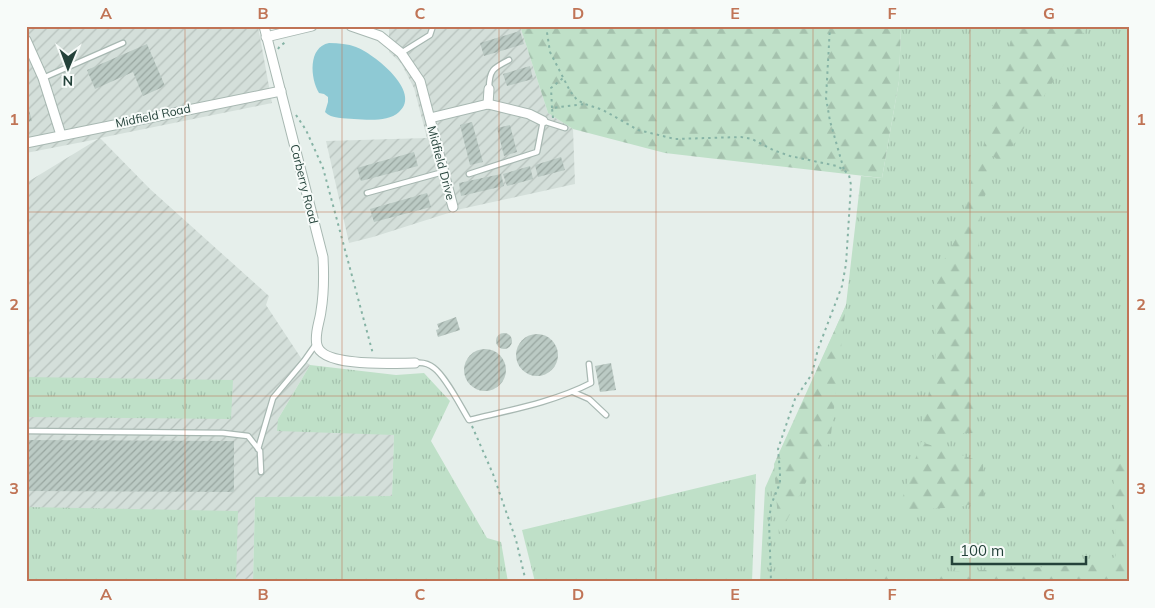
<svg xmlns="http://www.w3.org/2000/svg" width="1155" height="608" font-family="Mulish,sans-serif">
<defs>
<pattern id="industrial-furrows" width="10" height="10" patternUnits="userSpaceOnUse" patternTransform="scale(1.25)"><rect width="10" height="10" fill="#d4dfda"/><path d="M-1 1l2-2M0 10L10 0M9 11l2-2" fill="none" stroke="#b6c1bc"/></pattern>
<pattern id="grass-tufts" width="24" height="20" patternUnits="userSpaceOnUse" patternTransform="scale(1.25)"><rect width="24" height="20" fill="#bfe0c8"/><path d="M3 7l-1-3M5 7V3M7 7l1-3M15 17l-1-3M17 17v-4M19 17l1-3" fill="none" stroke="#a4c1ad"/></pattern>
<pattern id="forest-firs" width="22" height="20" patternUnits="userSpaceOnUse" patternTransform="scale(1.25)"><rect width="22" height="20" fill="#bfe0c8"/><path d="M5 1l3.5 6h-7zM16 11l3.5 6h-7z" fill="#a4c1ad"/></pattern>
<pattern id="building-hatch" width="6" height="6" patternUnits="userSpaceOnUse" patternTransform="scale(1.25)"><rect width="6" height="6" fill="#bbcac4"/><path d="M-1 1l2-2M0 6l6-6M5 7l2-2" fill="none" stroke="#98a6a0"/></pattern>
</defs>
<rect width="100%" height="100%" fill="#e6efeb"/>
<g fill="url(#industrial-furrows)">
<path d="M26 26H258L272 103 100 138 150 189 269 296 266 305 301 358 310 365 278 419 394 435 392 496 255 497 253 582H26V183L98 139 26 153Z"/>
<path d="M389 26H520L548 113 573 129 575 184 461 209 373 237 349 243 326 141 427 138 414 88 401 63 389 52Z"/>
</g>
<g fill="url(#grass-tufts)">
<path d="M901 26H1129V582H760L765 488 846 305 861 176 882 178 899 81Z"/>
<path d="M310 365 396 375 424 373 450 401 431 441 487 538 501 542 508 582H253L255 497 392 496 394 435 277 431 278 419Z"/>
<path d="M26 377 233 380 231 419 26 417Z"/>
<path d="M756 474 752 582H535L522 530Z"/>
<path d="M26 507 238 511 236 582H26Z"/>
</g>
<g fill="url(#forest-firs)">
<path d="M520 26H901L899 81 882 178 665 153 573 129 548 113Z"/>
<path d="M1015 26H1088L1007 155 999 160 984 151V135Z"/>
<path d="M978 153 996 166 980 209 975 348V433L921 435 936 354 934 278 958 235Z"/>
<path d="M846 305 830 443 821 452 779 536 774 464Z"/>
<path d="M1129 403V439H1123Z"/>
<path d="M921 442 983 462 984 501 960 507 898 511Z"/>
<path d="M1129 458V582L1097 580 943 582 938 579 944 572 1104 564 1116 556 1113 461Z"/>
<path d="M880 560 889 573 915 580 913 582H870Z"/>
</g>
<path fill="#8ec9d4" d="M329 43C339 43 348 44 356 47 373 53 423 92 399 112 388 122 368 120 354 119 345 118 331 119 325 112L328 102V97L324 94 319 93C310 78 308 47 329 43Z"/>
<g fill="url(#building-hatch)">
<path d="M520 31 524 44 484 56 480 43Z"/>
<path d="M147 44 165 86 143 96 133 72 95 89 87 70Z"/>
<path d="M530 66 533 79 507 86 503 74Z"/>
<path d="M26 99 32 121 26 122Z"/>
<path d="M472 122 483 162 470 165 460 125Z"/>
<path d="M510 125 517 152 504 156 497 128Z"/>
<path d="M414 152 418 166 361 181 357 168Z"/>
<path d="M561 157 565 170 538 177 535 165Z"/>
<path d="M530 166 533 179 507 186 503 174Z"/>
<path d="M501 174 504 186 461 196 459 183Z"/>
<path d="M427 193 431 207 374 222 370 209Z"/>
<path d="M456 317 460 330 438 337 436 330 439 329 437 324Z"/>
<circle cx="504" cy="341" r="8"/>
<circle cx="537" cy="355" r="21"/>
<circle cx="485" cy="370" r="21"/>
<path d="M611 363 616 390 600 392 595 366Z"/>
<path d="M26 440 234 441V492L26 491Z"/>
</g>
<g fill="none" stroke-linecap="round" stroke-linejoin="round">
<defs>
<g id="lane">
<path d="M401 53 430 35 433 26"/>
<path d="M43 78 123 43"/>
<path d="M489 89C489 70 493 68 509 60"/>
<path d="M469 174 537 152 543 121 565 128"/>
<path d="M367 193 443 172"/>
<path d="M415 363C422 362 428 363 434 368 446 377 461 407 469 420 510 410 554 402 591 383L589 364"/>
<path d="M573 392 589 399 606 415"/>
<path d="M26 431 223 433 248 436 260 451 261 472"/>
<path d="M258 449 273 398 304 361 316 344"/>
</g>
<g id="street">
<path d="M264 26 323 257C324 275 324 293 321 311 320 321 314 334 317 345 322 368 396 363 415 363"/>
<path d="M351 26 380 36 401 53 420 81 453 207"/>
<path d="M266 37 312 26"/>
<path d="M26 40 43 78 61 135"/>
<path d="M488 104 489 89"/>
<path d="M430 118 488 104 529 114 543 121"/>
<path d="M26 143 281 91"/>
</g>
</defs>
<use href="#lane" stroke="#a8b8b2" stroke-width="7"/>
<use href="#street" stroke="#a8b8b2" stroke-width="11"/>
<g stroke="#86b3a5" stroke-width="2" stroke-dasharray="2.5 4" stroke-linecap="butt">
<path d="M546 26 550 52 570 91 577 100 585 104 603 110 638 130 675 139 741 137 752 139 773 150 790 156 837 166 844 170 849 175 851 185 846 264 842 286 818 349 812 374 795 399 778 449 780 472V483L771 505 769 521 771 582"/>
<path d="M830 26 826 98 830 121 844 170"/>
<path d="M278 49 280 46 287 41"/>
<path d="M552 108 551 88 563 78"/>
<path d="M296 115 306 130 323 168 373 354"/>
<path d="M553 118 552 108 585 104"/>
<path d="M472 426 493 474 516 540 526 582"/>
</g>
<use href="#lane" stroke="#fff" stroke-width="4.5"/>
<use href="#street" stroke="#fff" stroke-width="9"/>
</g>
<path fill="none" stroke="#c07456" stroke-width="1" stroke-opacity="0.55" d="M185 26V582M342 26V582M499 26V582M656 26V582M813 26V582M970 26V582M26 212H1129M26 396H1129"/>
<g text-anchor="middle" stroke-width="4" stroke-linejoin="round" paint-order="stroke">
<g font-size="12" fill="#24423a" stroke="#f7fbf9">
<text transform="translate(153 116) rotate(-12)" y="4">Midfield Road</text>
<text transform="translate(441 163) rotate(75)" y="4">Midfield Drive</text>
<text transform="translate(304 184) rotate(76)" y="4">Carberry Road</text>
</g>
</g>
<rect width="1155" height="608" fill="none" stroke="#f7fbf9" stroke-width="55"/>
<g transform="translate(68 68) rotate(181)" stroke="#f7fbf9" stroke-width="4" paint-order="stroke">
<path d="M0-4L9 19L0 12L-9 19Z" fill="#24423a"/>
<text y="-8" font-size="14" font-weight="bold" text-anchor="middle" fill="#24423a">N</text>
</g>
<path d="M952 556v8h134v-8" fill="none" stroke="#24423a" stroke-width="2.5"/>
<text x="960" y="556" font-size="15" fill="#24423a" stroke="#f7fbf9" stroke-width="4" paint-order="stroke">100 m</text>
<rect x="28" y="28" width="1100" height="552" fill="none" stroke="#c07456" stroke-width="2"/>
<g font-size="16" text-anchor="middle" font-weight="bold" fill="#c07456">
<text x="106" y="19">A</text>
<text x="263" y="19">B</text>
<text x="420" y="19">C</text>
<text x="578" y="19">D</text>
<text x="735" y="19">E</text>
<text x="892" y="19">F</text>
<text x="1049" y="19">G</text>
<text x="14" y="125">1</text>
<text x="1141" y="125">1</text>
<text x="14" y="310">2</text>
<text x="1141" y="310">2</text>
<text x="14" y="494">3</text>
<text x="1141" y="494">3</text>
<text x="106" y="600">A</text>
<text x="263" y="600">B</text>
<text x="420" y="600">C</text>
<text x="578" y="600">D</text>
<text x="735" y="600">E</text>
<text x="892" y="600">F</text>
<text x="1049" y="600">G</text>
</g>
</svg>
